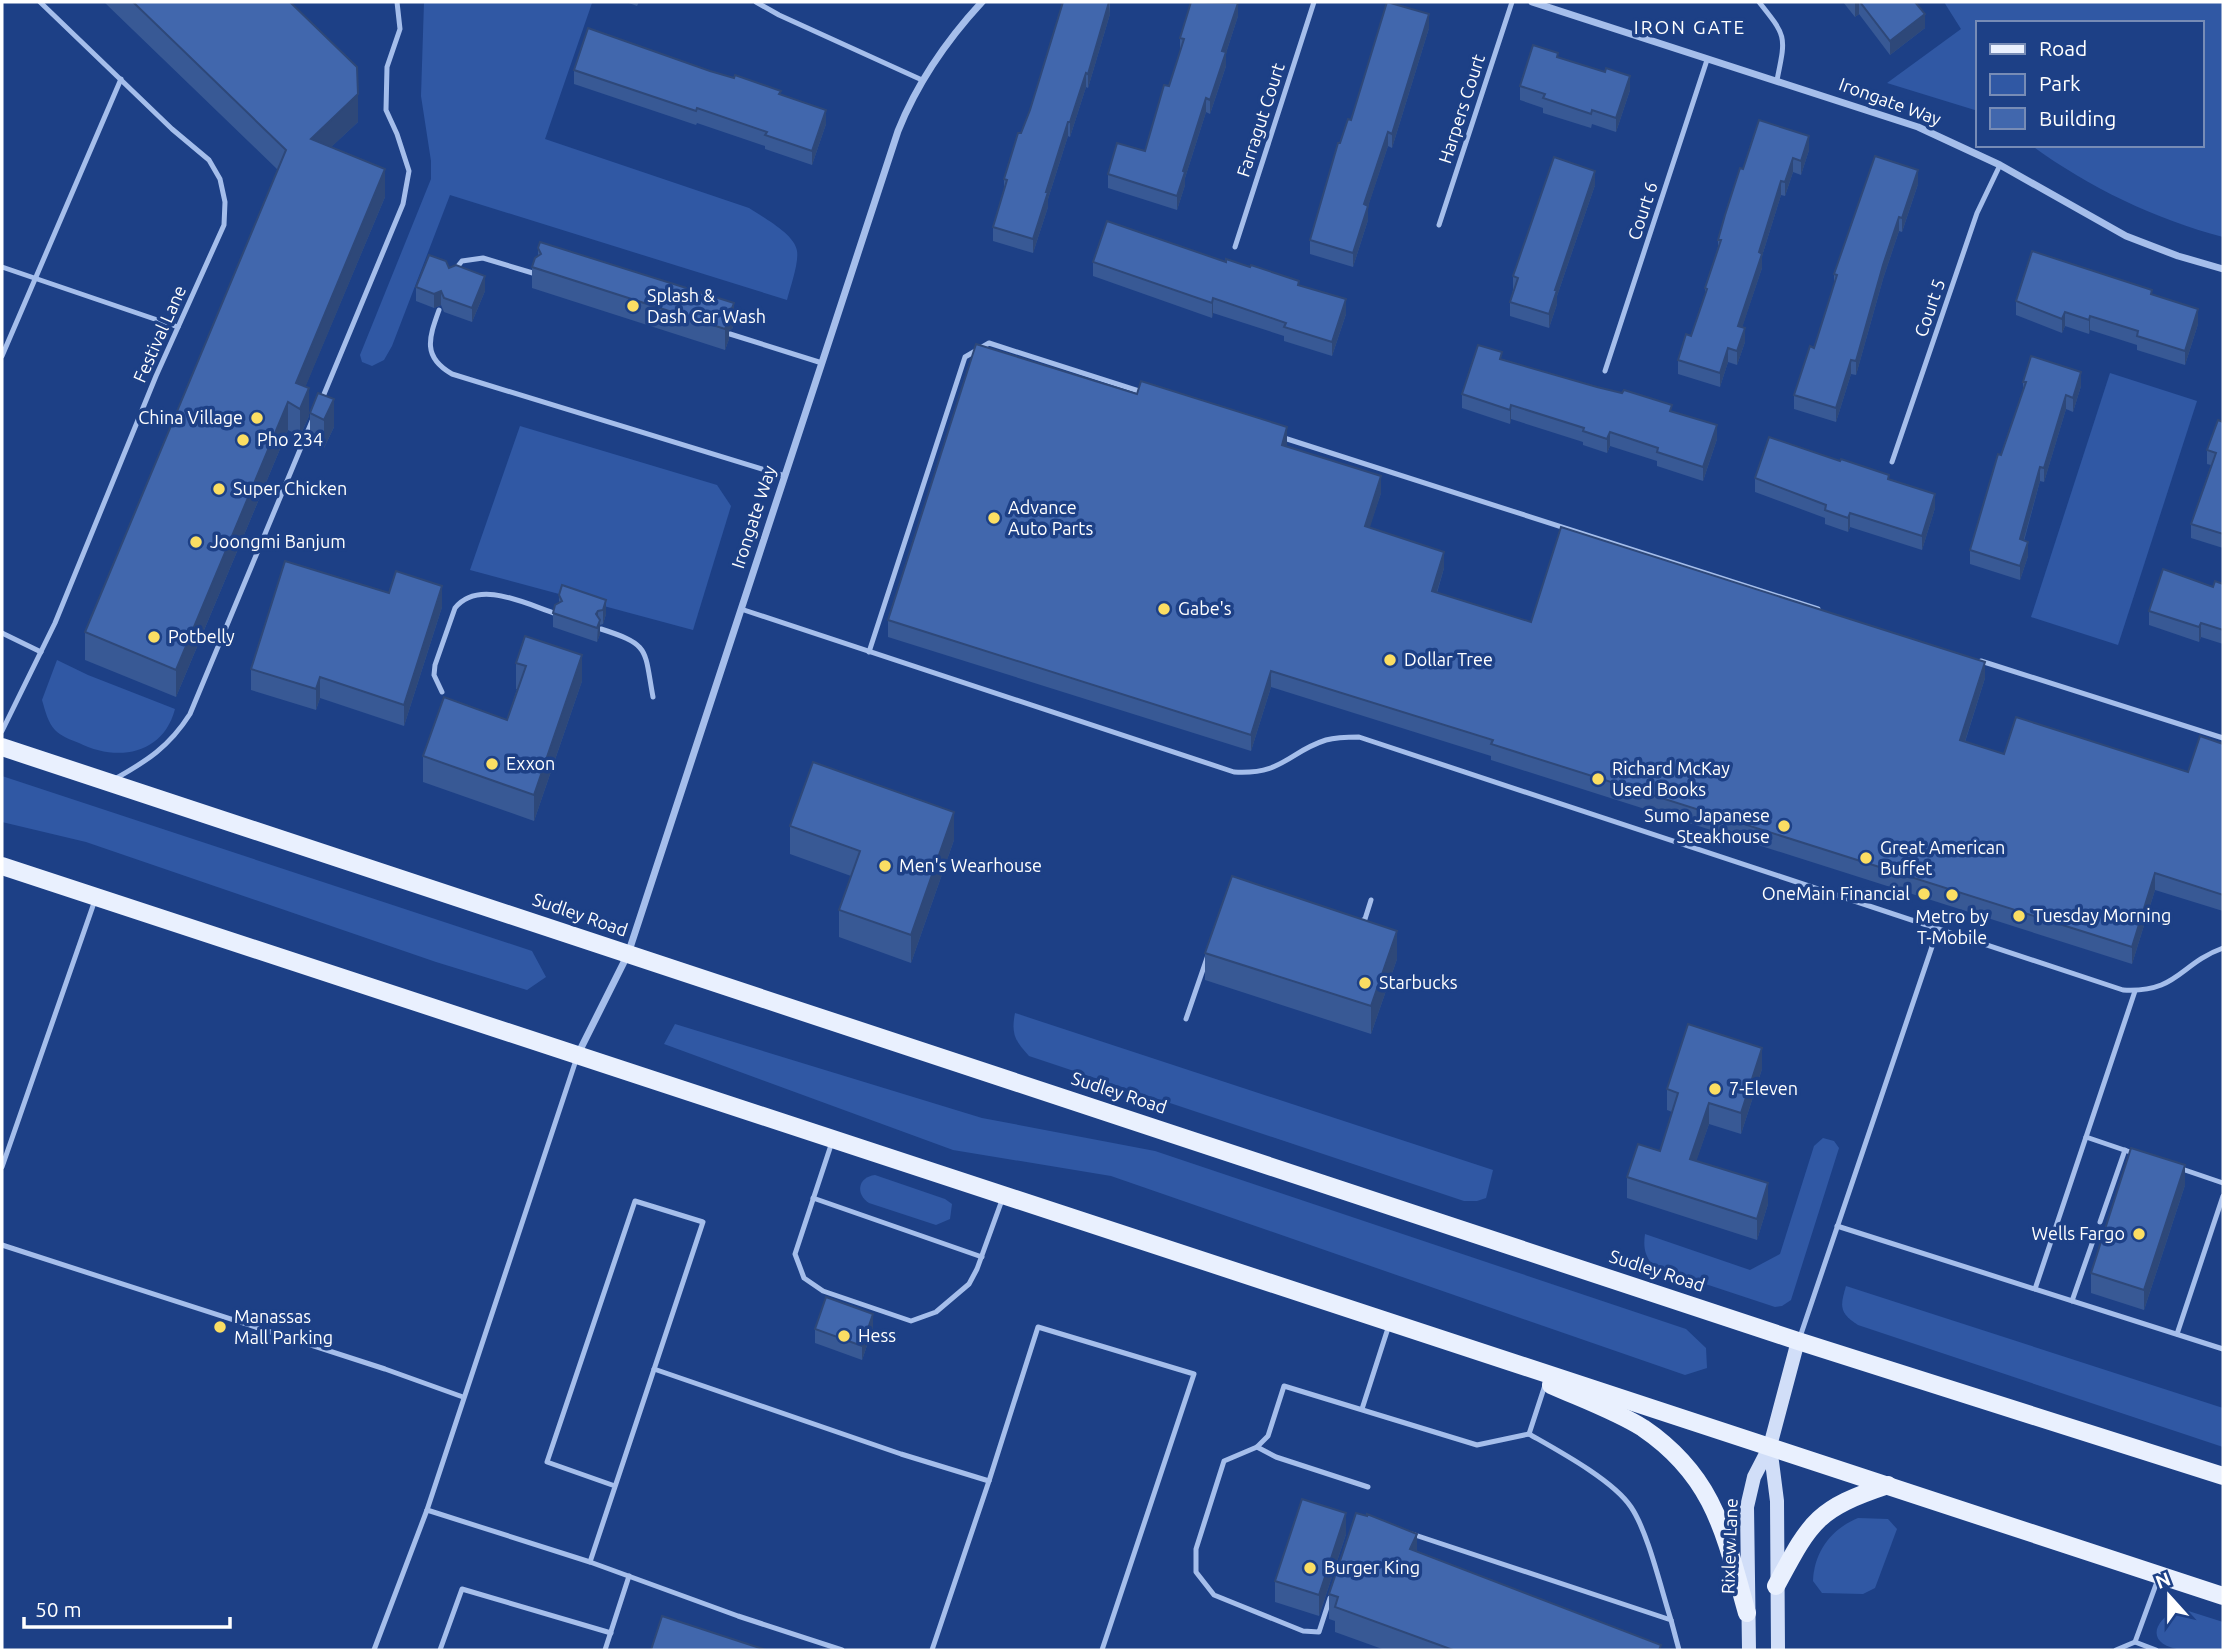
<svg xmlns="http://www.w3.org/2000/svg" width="2225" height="1652" font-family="Ubuntu,sans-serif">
<rect width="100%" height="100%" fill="#1d4086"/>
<g fill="#3058a4">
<path d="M424 2 592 3 545 139 749 208C762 217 795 234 797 251 799 263 790 288 787 300L450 195 392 346 384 360 372 366 362 362 360 355 431 179V161L421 96Z"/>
<path d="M1944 2H2223V237C2155 219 2088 187 2031 145H2202V23H1978V111L1887 83 1961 29Z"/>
<path d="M2110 373 2197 401 2118 645 2031 617Z"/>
<path d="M520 426 717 485 731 506 693 630 470 570Z"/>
<path d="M57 660 88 675 175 709C163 755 117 762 79 743 71 740 61 736 55 730 48 723 45 710 42 700Z"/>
<path d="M2 776 532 951 546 977 527 990 436 962 86 842 2 822Z"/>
<path d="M1015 1013 1493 1170 1486 1198 1477 1201H1464L1029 1056C1015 1041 1011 1034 1015 1013Z"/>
<path d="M675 1024 982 1118 1155 1151 1686 1329 1706 1348 1707 1368 1685 1375 1111 1176 953 1150 664 1044Z"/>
<path d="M1823 1138 1834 1141 1839 1148 1791 1300 1782 1306 1775 1307 1654 1267C1645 1256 1643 1248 1645 1234L1750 1270 1780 1254 1814 1146Z"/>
<path d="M875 1175 945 1199 952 1204 950 1219 936 1225 869 1203C855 1194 858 1177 875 1175Z"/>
<path d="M1846 1286 2223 1408V1447L1858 1325C1839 1313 1840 1306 1846 1286Z"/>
<path d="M1858 1518 1888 1519 1897 1529 1875 1588 1863 1594 1822 1593 1813 1581C1814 1552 1831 1529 1858 1518Z"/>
<path d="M2179 1608 2223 1622V1650C2210 1650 2196 1652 2183 1650 2147 1646 2150 1622 2179 1608Z"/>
</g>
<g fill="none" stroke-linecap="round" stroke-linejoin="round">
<g stroke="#a5beeb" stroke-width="5">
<path d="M756 2 779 15 922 80"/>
<path d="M1759 2C1787 37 1786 36 1777 80"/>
<path d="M1439 225 1512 2"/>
<path d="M1235 247 1314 2"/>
<path d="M2 267 178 327"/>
<path d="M454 271 462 261 483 258 536 274"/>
<path d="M439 310C429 338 422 357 452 374L785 476"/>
<path d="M730 334 822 363"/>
<path d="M2 356 121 79"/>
<path d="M1605 371 1707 60"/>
<path d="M322 399 403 204 409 171 397 134 386 110 387 67 400 29 397 2"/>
<path d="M1281 437 1818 609"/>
<path d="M1892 462 1977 213 2000 165"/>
<path d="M741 609 1234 772C1283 775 1288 752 1326 740 1337 737 1347 737 1359 737L2123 990C2178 993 2179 964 2223 948"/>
<path d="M601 629C651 645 644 649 653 697"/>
<path d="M2 633 41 652"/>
<path d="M869 652 965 357 989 343 1142 392"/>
<path d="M1981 661 2223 738"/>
<path d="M442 692 434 675 435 665 455 608C479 578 528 605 557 614"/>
<path d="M2 731 55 623 156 376 224 225 225 202 220 179 209 160 172 129 40 2"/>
<path d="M113 780C147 761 169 747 190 714L312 421"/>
<path d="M1358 923 1365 919 1371 900"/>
<path d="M1186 1019 1208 955"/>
<path d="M2086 1137 2136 1154"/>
<path d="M832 1142 795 1254 804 1278 823 1291 911 1321 936 1312 969 1284 977 1269 1002 1200"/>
<path d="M2 1167 95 900"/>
<path d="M2179 1168 2223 1183"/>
<path d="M813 1198 982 1257"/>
<path d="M2100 1222 2125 1150"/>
<path d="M1837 1226 2223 1349"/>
<path d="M2 1245 385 1369 463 1397"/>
<path d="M2035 1289 2135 991"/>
<path d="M2072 1301 2094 1238"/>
<path d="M2177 1334 2223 1196"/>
<path d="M1800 1337 1938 929"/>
<path d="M654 1369 901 1454 989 1481 932 1650"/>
<path d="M1546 1382 1529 1434C1557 1450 1613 1480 1631 1507 1648 1532 1661 1589 1671 1620"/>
<path d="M1362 1409 1389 1325"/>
<path d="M1257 1447 1276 1457 1368 1487"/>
<path d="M989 1481 1038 1327 1194 1374 1102 1650"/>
<path d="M427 1510 590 1562 738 1616 842 1650"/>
<path d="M1412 1534 1671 1620 1679 1650"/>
<path d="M590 1562 703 1222 635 1201 547 1462 615 1486"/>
<path d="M1330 1598 1319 1632 1303 1631 1214 1595 1196 1572V1549L1224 1461 1257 1447 1268 1436 1284 1386 1477 1445 1529 1434"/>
<path d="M2135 1642 2156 1650"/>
<path d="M374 1650 427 1510 577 1057"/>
<path d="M440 1650 462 1589 611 1633"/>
<path d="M605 1650 629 1576"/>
<path d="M2116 1650 2135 1642 2158 1579"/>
</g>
<g stroke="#a5beeb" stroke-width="7">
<path d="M1532 2 1918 127 2000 165 2126 236 2178 256 2223 269"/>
<path d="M578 1054 628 954 898 131C918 81 946 41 982 2"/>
</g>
<g stroke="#d1def8" stroke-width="14">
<path d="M1770 1446 1777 1501 1778 1650"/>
<path d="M1749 1650 1747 1507 1754 1477 1770 1446 1798 1341"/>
</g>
<g stroke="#e9f0fe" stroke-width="18">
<path d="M2 747 1798 1341 2223 1476"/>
<path d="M2 866 2223 1596"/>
<path d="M1551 1385C1580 1398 1616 1411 1643 1428 1715 1477 1725 1535 1747 1613"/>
<path d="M1776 1586C1811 1521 1816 1509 1888 1485"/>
</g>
</g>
<g fill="#385995">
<path d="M104 2H290L358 122 331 147 385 197 305 387 309 416 300 436 288 430 176 697 85 660V632L278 170Z"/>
<path d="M626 2H639L637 6Z"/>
<path d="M1110 2V14L1088 88 1086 87 1070 137 1068 136 1048 199V207L1033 253 993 241V227L1004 192V179L1021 133Z"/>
<path d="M1843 2H1915L1925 28 1890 55 1859 14 1855 17Z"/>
<path d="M1238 16 1226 53V66L1210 114 1206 112 1185 178V185L1177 210 1108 188V174L1145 151 1169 86 1180 51V38Z"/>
<path d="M1429 28 1392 148 1388 146 1368 206V220L1353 267 1310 254V240L1340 143 1351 120Z"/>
<path d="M1558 57 1630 90 1616 132 1592 124 1591 128 1543 113V108L1520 100V86Z"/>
<path d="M574 70 710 71 781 95 826 124 812 165 765 149V146L697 123 696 125 574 84Z"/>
<path d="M1809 150 1801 175 1793 172 1785 196 1781 195 1762 256V268L1742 327 1745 342 1737 365 1728 362 1720 387 1678 374V360L1691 336 1705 297V288L1718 247V240L1743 169Z"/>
<path d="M1918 184 1902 232 1899 231 1883 279 1856 375 1851 374 1836 422 1794 409V395L1814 348 1834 284V274Z"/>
<path d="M1595 185 1557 296V304L1549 328 1510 316V302L1513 290V276Z"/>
<path d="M538 248 734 324 732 329 729 330V339L725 350 532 288V267L538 256Z"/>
<path d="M1093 262 1299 285 1346 314 1332 356 1284 341V336L1213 313 1212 318 1093 276Z"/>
<path d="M449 268 485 291 472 322 444 312 441 305 434 308 416 301V287Z"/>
<path d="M2152 294 2198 324 2185 365 2137 350V345L2090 330 2089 334 2065 326 2062 333 2016 315V301Z"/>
<path d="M1502 359 1672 411 1717 439 1703 481 1657 466V461L1610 446 1607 453 1583 445V442L1511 419 1510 424 1462 408V394Z"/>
<path d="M2023 382 2081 386 2073 412 2066 409 2044 482 2040 481 2024 541 2028 556 2020 580 1970 564V550L2023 392Z"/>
<path d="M318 393 334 427 324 448 310 441V413Z"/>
<path d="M2223 422V548L2191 538V524L2211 465 2207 464V450Z"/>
<path d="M1287 444 1286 447 1381 493 1369 528 1444 568 1437 593 1531 622 1985 678 1965 742 2004 754 2188 772 2223 744V911L2155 890 2132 964 1491 760V756L1271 687 1251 751 888 637V620Z"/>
<path d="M1755 478 1889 480 1935 508 1922 550 1850 527 1848 532 1825 524V518L1755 492Z"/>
<path d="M2223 584V644L2201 637 2199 642 2149 625V611L2213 587Z"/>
<path d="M389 593 442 607 404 726 320 698 316 710 251 690V669Z"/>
<path d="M559 595 606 600V614L603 624 600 625V634L597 642 553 627V613L559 603Z"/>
<path d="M516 663 582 681 534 821 423 782V756L507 720 517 689H516Z"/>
<path d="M790 826 954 840 911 963 839 937V910L851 876 790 854Z"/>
<path d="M1205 953 1397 959 1371 1034 1205 980Z"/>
<path d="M1762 1069 1741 1134 1709 1124 1696 1161 1768 1204 1757 1240 1627 1198V1177L1660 1151 1672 1112 1667 1110V1089Z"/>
<path d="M2185 1185 2144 1310 2091 1293V1273Z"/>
<path d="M873 1328 862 1360 815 1343V1329Z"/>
<path d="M1346 1534 1319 1616 1275 1602V1581Z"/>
<path d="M1417 1552 1661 1650H1385L1335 1632V1621L1329 1619V1594Z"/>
</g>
<g fill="#2e4879">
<path d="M1109 2 1110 14 1088 88V74Z"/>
<path d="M1857 2H1859V14L1855 17V3Z"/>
<path d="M1238 3V16L1226 53V66L1210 114V100L1222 51Z"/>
<path d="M1429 14V28L1392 148V134Z"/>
<path d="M1925 14V28L1890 55V41Z"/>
<path d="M1086 73V87L1070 137V122Z"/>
<path d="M1630 76V90L1616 132V118Z"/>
<path d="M358 94V122L311 166V139Z"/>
<path d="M1206 98V112L1185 178V185L1177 210V196L1183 171Z"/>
<path d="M826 110V124L812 165V151Z"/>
<path d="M1068 122V136L1048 199V207L1033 253V239L1046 192Z"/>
<path d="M1388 132V146L1364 219V204Z"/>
<path d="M1809 136V150L1801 175V161Z"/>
<path d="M1793 158V172L1785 196V182Z"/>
<path d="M385 169V197L297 407 296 383Z"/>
<path d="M1918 170V184L1902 232V218Z"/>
<path d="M1595 171V185L1557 296V304L1549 328V314L1555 290Z"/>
<path d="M1781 181V195L1762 256V268L1738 340V326L1759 252Z"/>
<path d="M1368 206V220L1353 267V253Z"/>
<path d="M1899 217V231L1883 279 1856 375V361L1883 265Z"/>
<path d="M485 276V291L472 322V308Z"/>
<path d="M441 291V305L434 308V294Z"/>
<path d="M1213 298V313L1212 318V303Z"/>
<path d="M1346 299V314L1332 356V342Z"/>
<path d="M734 303V324L732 329 729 330V339L725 350V311Z"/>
<path d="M2198 309V324L2185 365V351Z"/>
<path d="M2065 312V326L2062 333V319Z"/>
<path d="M2090 316V330L2089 334V320Z"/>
<path d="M1745 328V342L1737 365V351Z"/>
<path d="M1728 348V362L1720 387V373Z"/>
<path d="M1851 360V374L1836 422V408Z"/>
<path d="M2081 372V386L2073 412V398Z"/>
<path d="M309 388V416L300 436V409Z"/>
<path d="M2066 395V409L2044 482V468Z"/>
<path d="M334 399V427L324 448V420Z"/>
<path d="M288 402V430L176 697V670Z"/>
<path d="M1511 405V419L1510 424V410Z"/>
<path d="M1717 425V439L1703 481V467Z"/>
<path d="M1287 427V444L1282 462V445Z"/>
<path d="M1610 432V446L1607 453V439Z"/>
<path d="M2040 467V481L2020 553V539Z"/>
<path d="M1381 476V493L1365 543V526Z"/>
<path d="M1935 494V508L1922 550V536Z"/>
<path d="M1850 513V527L1848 532V518Z"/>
<path d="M2028 542V556L2020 580V566Z"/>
<path d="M1444 552V568L1432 608V591Z"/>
<path d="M442 586V607L404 726V705Z"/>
<path d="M606 600V614L603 624V610Z"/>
<path d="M598 611V624L600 620V634L597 642 598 625 596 628V614Z"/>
<path d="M2201 623V637L2199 642V627Z"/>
<path d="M582 655V681L534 821V795Z"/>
<path d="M1985 662V678L1960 757V740Z"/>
<path d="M1271 671V687L1251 751V735Z"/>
<path d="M320 677V698L316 710V689Z"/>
<path d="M954 812V840L911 963V935Z"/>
<path d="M2155 873V890L2132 964V947Z"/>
<path d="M1397 931V959L1371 1034V1006Z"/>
<path d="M1762 1048V1069L1741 1134V1113Z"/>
<path d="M1709 1103V1124L1690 1180V1159Z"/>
<path d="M2185 1165V1185L2144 1310V1290Z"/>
<path d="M1768 1183V1204L1757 1240V1219Z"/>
<path d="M873 1314V1328L862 1360V1346Z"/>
<path d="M1346 1513V1534L1319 1616V1595Z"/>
<path d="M1417 1534V1559L1410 1549Z"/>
</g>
<g fill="#4167ad" stroke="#2e4879" stroke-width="2">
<path d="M133 2H290L357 67 358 94 311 139 385 169 296 383 309 388 300 409 288 402 176 670 85 632 286 150Z"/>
<path d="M1063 2H1109L1088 74 1086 73 1070 122H1068L1046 192H1048L1033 239 993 227 1007 180 1004 179 1018 133H1021L1030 110Z"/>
<path d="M1191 2 1238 3 1222 51 1226 52 1210 100 1206 98 1183 171 1185 172 1177 196 1108 174 1117 143 1145 151 1164 85 1169 86 1184 39 1180 38Z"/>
<path d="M1387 2 1429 14 1392 134 1388 132 1364 204 1368 206 1353 253 1310 240 1338 143H1340L1348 119 1351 120Z"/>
<path d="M1860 2H1915L1925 14 1890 41Z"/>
<path d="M588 28 710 71 734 78 735 75 781 91 779 94 826 110 812 151 765 135 767 132 697 108 696 111 574 70Z"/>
<path d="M1533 45 1558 53 1557 57 1605 72 1606 68 1630 76 1616 118 1592 110 1591 114 1543 98 1545 94 1520 86Z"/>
<path d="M1759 120 1809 136 1801 161 1793 158 1785 182 1781 181 1759 252 1762 254 1738 326 1745 328 1737 351 1728 348 1720 373 1678 360 1686 334 1691 336 1707 289 1705 288 1721 240H1718L1725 215 1740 168 1743 169Z"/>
<path d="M1875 156 1918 170 1902 218 1899 217 1883 265 1856 361 1851 360 1836 408 1794 395 1810 346 1814 348 1837 275 1834 274Z"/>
<path d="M1554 157 1595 171 1555 290H1557L1549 314 1510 302 1518 278 1513 276Z"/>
<path d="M1107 221 1226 262V259L1250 267 1251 265 1299 281 1298 285 1346 299 1332 342 1284 327 1286 323 1213 298 1212 303 1093 262Z"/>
<path d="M540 242 734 303 732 308 725 311 726 316 729 318 725 329 532 267 535 258 541 254 538 248Z"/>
<path d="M2032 251 2152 290 2151 294 2198 309 2185 351 2137 336 2138 331 2090 316 2089 320 2065 312 2062 319 2016 301Z"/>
<path d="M429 255 446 261 449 268 456 265 485 276 472 308 444 298 441 291 434 294 416 287Z"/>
<path d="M976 344 1137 394 1141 381 1287 427 1282 445 1381 476 1365 526 1444 552 1432 591 1531 622 1561 527 1985 662 1960 740 2004 754 2016 717 2188 772 2200 736 2223 744V895L2155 873 2132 947 1491 744 1493 740 1271 671 1251 735 888 620Z"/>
<path d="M1478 345 1502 352 1500 359 1597 387 1622 393 1624 390 1672 405 1670 411 1717 425 1703 467 1657 452 1658 448 1610 432 1607 439 1583 431 1584 428 1511 405 1510 410 1462 394Z"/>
<path d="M2031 356 2081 372 2073 398 2066 395 2044 468 2040 467 2020 539 2028 542 2020 566 1970 550 1998 454 2001 455 2026 382H2023Z"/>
<path d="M318 393 334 399 324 420 310 413Z"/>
<path d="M2218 420 2223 422V534L2191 524 2216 453 2207 450Z"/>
<path d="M1769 437 1840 461 1841 459 1889 475 1888 479 1935 494 1922 536 1850 513 1848 518 1825 510 1826 505 1755 478Z"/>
<path d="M285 561 389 593 396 571 442 586 404 705 320 677 316 689 251 669Z"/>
<path d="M2163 569 2213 587 2215 581 2223 584V630L2201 623 2199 627 2149 611Z"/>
<path d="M562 585 606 600 603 610 598 611 596 614 600 620 597 628 553 613 555 605 562 601 559 595Z"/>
<path d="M525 636 582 655 534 795 423 756 444 697 507 720 526 666 516 663Z"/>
<path d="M813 762 954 812 911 935 839 910 860 851 790 826Z"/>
<path d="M1232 876 1397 931 1371 1006 1205 953Z"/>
<path d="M1688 1024 1762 1048 1741 1113 1709 1103 1690 1159 1768 1183 1757 1219 1627 1177 1638 1144 1660 1151 1678 1093 1667 1089Z"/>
<path d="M2131 1148 2185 1165 2144 1290 2091 1273Z"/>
<path d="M826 1297 873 1314 862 1346 815 1329Z"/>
<path d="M1302 1499 1346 1513 1319 1595 1275 1581Z"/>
<path d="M1356 1513 1367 1516V1514L1417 1534 1410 1549 1661 1645 1659 1650H1453L1335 1607 1338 1597 1329 1594Z"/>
<path d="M662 1616 766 1650H651Z"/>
</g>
<g fill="#fbde63" stroke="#1d4086" stroke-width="2.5">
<circle cx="633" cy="306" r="7"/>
<circle cx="257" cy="418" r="7"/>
<circle cx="243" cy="440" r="7"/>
<circle cx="219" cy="489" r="7"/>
<circle cx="994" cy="518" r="7"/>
<circle cx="196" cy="542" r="7"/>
<circle cx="1164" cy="609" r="7"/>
<circle cx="154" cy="637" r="7"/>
<circle cx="1390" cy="660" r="7"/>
<circle cx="492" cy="764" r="7"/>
<circle cx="1598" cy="779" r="7"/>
<circle cx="1784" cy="826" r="7"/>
<circle cx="1866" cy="858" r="7"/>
<circle cx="885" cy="866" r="7"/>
<circle cx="1924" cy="894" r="7"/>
<circle cx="1952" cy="895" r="7"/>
<circle cx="2019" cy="916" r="7"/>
<circle cx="1365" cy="983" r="7"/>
<circle cx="1715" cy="1089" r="7"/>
<circle cx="2139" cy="1234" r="7"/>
<circle cx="220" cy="1327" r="7"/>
<circle cx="844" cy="1336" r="7"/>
<circle cx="1310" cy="1568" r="7"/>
</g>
<g text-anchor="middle" stroke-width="7" stroke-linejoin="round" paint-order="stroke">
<g font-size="18" fill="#fff" stroke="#1d4086">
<text transform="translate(1890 102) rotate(20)" y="6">Irongate Way</text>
<text transform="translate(1462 109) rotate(-72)" y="6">Harpers Court</text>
<text transform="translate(1261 120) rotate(-72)" y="6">Farragut Court</text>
<text transform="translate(1643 211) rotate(-72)" y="6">Court 6</text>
<text transform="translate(1930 308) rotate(-71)" y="6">Court 5</text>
<text transform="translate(160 334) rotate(-66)" y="6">Festival Lane</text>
<text transform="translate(754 517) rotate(-72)" y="6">Irongate Way</text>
<text transform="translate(580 915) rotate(19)" y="6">Sudley Road</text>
<text transform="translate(1119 1093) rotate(18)" y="6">Sudley Road</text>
<text transform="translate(1657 1271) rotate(18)" y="6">Sudley Road</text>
<text transform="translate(1730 1546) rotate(-88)" y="6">Rixlew Lane</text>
</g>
<g font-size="18" fill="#fff" stroke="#1d4086" text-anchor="start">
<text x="647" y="302">Splash &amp;<tspan x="647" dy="21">Dash Car Wash</tspan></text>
<text x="243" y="424" text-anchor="end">China Village</text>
<text x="257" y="446">Pho 234</text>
<text x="233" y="495">Super Chicken</text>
<text x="1008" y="514">Advance<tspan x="1008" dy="21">Auto Parts</tspan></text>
<text x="210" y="548">Joongmi Banjum</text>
<text x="1178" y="615">Gabe's</text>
<text x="168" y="643">Potbelly</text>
<text x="1404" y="666">Dollar Tree</text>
<text x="506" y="770">Exxon</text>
<text x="1612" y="775">Richard McKay<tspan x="1612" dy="21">Used Books</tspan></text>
<text x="1770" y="822" text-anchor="end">Sumo Japanese<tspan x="1770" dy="21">Steakhouse</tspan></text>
<text x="1880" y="854">Great American<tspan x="1880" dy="21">Buffet</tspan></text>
<text x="899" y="872">Men's Wearhouse</text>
<text x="1910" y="900" text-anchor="end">OneMain Financial</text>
<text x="2033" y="922">Tuesday Morning</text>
<text x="1952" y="923" text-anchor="middle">Metro by<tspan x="1952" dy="21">T-Mobile</tspan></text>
<text x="1379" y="989">Starbucks</text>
<text x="1729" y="1095">7-Eleven</text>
<text x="2125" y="1240" text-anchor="end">Wells Fargo</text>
<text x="234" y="1323">Manassas<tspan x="234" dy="21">Mall Parking</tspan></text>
<text x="858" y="1342">Hess</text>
<text x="1324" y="1574">Burger King</text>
</g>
<g font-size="19" letter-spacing="2" fill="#fff" stroke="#1d4086">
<text x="1690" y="34">IRON GATE</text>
</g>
</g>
<rect width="2225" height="1652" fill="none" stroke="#ffffff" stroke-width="7"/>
<rect x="1976" y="21" width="228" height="126" fill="#1d4086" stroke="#778cb6" stroke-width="2"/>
<rect x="1990" y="44" width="35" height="10" fill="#e9f0fe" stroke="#778cb6" stroke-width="2"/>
<text x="2039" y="56" font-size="21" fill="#ffffff">Road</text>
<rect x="1990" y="74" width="35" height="21" fill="#3058a4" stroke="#778cb6" stroke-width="2"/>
<text x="2039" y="91" font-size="21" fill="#ffffff">Park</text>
<rect x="1990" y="108" width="35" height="21" fill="#4167ad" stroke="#778cb6" stroke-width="2"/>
<text x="2039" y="126" font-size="21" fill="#ffffff">Building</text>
<g transform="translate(2169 1596) rotate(339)" stroke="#1d4086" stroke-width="5" paint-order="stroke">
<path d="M0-5L12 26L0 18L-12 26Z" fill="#ffffff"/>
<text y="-10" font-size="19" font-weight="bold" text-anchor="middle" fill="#ffffff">N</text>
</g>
<path d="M24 1617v10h206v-10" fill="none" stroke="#ffffff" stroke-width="3.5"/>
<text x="35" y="1617" font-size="21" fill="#ffffff" stroke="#1d4086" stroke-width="5" paint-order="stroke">50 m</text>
</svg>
